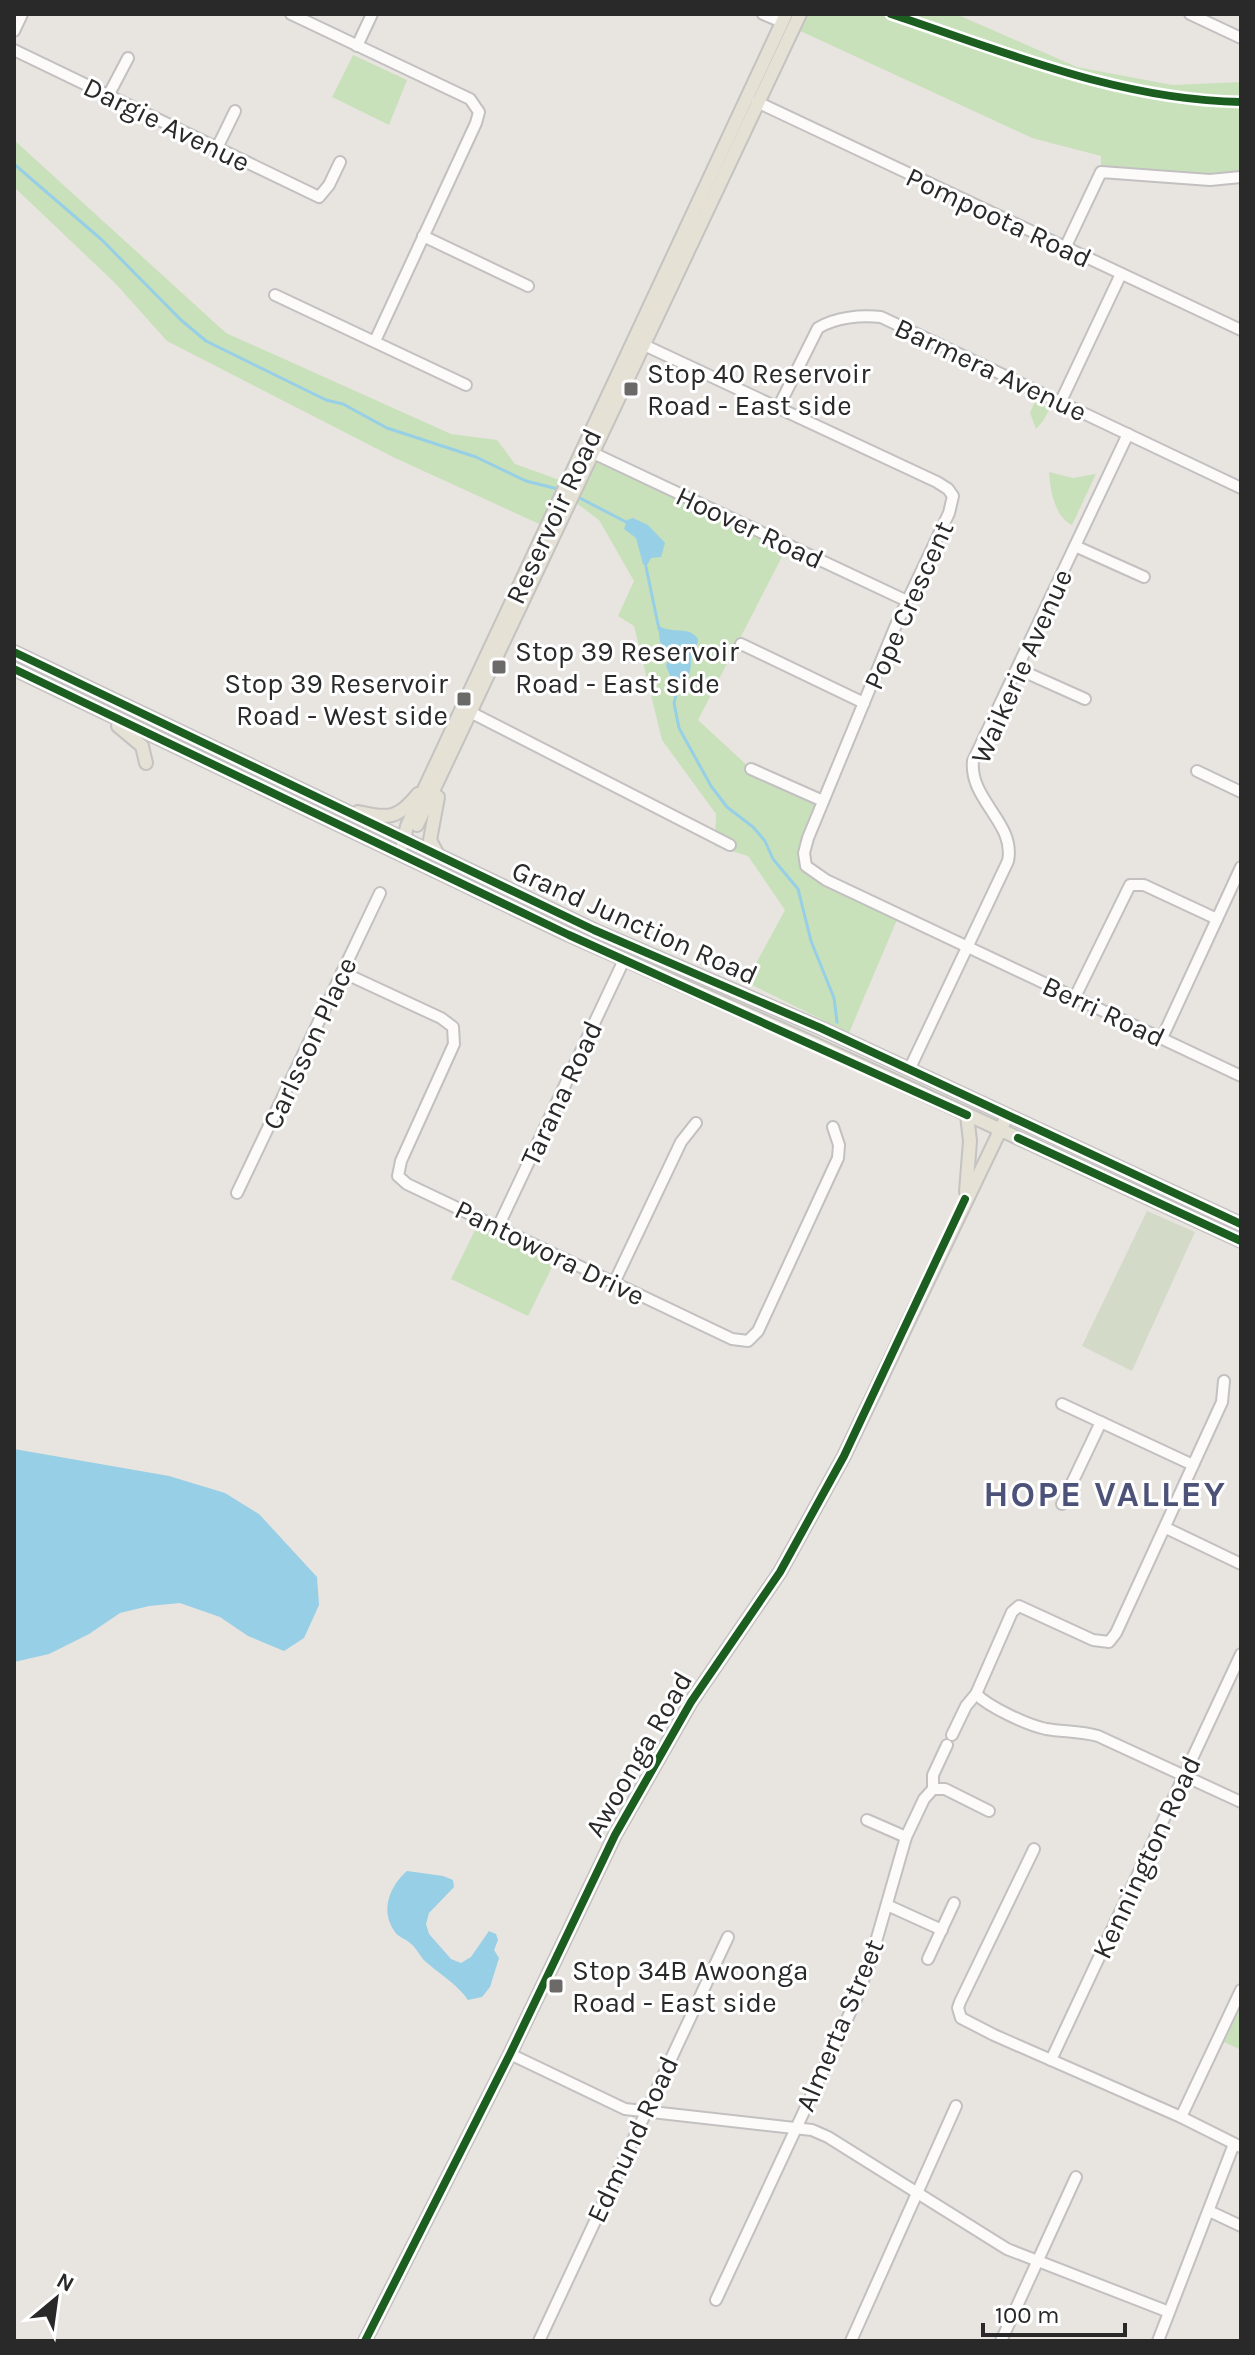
<svg xmlns="http://www.w3.org/2000/svg" width="1255" height="2355" font-family="Karla,sans-serif">
<rect width="100%" height="100%" fill="#e8e4e0"/>
<g fill="#c9e1ba">
<path d="M803 14H956L1077 67 1172 85 1241 82V175L1210 180 1101 172V156L1032 138 796 29Z"/>
<path d="M353 55 407 80 389 125 332 97Z"/>
<path d="M14 140 226 333 451 434 497 440 515 464 568 483 548 528 393 457 167 341 115 283 14 187Z"/>
<path d="M1035 401 1050 408 1043 421 1036 429 1030 413Z"/>
<path d="M593 453 788 545 698 720 751 769 823 801 804 853 806 866 899 915 849 1033 746 982 785 910 748 856 715 846 716 814 662 740 634 626 618 616 634 581 599 520 571 499Z"/>
<path d="M1049 472 1073 478 1096 474 1072 525C1055 517 1050 490 1049 472Z"/>
<path d="M478 1224 555 1261 528 1316 451 1279Z"/>
<path d="M1241 2006V2050L1224 2042Z"/>
</g>
<path fill="#d3dbc8" d="M1147 1211 1195 1232 1132 1371 1082 1346Z"/>
<g fill="#96cfe6">
<path d="M633 518 648 525 665 543 661 557 651 558 646 567 643 564 636 538 624 529 627 520Z"/>
<path d="M658 625C671 635 689 625 698 639 698 647 694 647 692 653 690 660 692 667 689 674L681 677 677 692 666 666 670 653 660 642Z"/>
<path d="M14 1449 169 1476 225 1493 259 1514 317 1577 319 1605 304 1638 284 1651 248 1636 220 1617 180 1603 149 1606 120 1613 89 1634 49 1654 14 1662Z"/>
<path d="M407 1871 443 1876 453 1880 454 1887 429 1913 426 1924 429 1934 451 1959 461 1963 471 1957 489 1931 496 1934 498 1940 494 1950 499 1958 490 1987 482 1997 468 2000C457 1984 441 1975 426 1962 420 1957 417 1948 410 1943 406 1939 398 1937 395 1932 380 1911 389 1887 407 1871Z"/>
</g>
<g fill="none" stroke-linecap="round" stroke-linejoin="round">
<g stroke="#96cfe6" stroke-width="3">
<path d="M14 164 102 240 181 320 206 341 326 400 343 404 387 428 476 457 526 481 558 489"/>
<path d="M576 496 626 522"/>
<path d="M646 567 659 629"/>
<path d="M677 691 674 703 679 728 711 786 727 807 753 827 765 841 773 859 798 889 811 941 834 998 837 1022"/>
</g>
<defs>
<g id="minor">
<path d="M291 14 470 99 479 112 476 123 375 341"/>
<path d="M763 14 782 22"/>
<path d="M1190 14 1241 38"/>
<path d="M14 31 22 14"/>
<path d="M357 46 372 14"/>
<path d="M14 50 319 197 329 185 340 162"/>
<path d="M108 96 128 58"/>
<path d="M757 102 1241 330"/>
<path d="M217 148 235 111"/>
<path d="M423 236 528 286"/>
<path d="M1065 248 1101 172 1210 180 1241 177"/>
<path d="M275 295 466 385"/>
<path d="M644 345 937 482 948 489 953 496 949 513 896 625 808 838 804 853 806 866 826 880 1241 1076"/>
<path d="M1061 401 1121 274"/>
<path d="M778 408 818 328C836 317 861 315 881 317L1241 488"/>
<path d="M593 453 907 601"/>
<path d="M1075 546 1144 577"/>
<path d="M741 644 864 703"/>
<path d="M1018 669 1085 699"/>
<path d="M470 712 730 845"/>
<path d="M751 769 823 801"/>
<path d="M1197 771 1241 792"/>
<path d="M342 972 441 1018 453 1027 454 1044 401 1161 398 1176 407 1184 732 1339 748 1341 758 1331 838 1158 839 1145 833 1127"/>
<path d="M1075 997 1130 885H1144L1217 919"/>
<path d="M1162 1038 1241 867"/>
<path d="M909 1070 1008 861C1016 823 969 800 973 761L1128 434"/>
<path d="M237 1193 380 893"/>
<path d="M498 1227 624 960"/>
<path d="M614 1283 681 1142 696 1123"/>
<path d="M1062 1404 1193 1465"/>
<path d="M1062 1504 1101 1422"/>
<path d="M1166 1528 1241 1564"/>
<path d="M976 1694C989 1707 1027 1725 1046 1729 1064 1732 1080 1731 1098 1736L1241 1802"/>
<path d="M952 1735 966 1706 976 1694 1012 1612 1019 1606 1093 1640 1109 1642 1116 1633 1222 1402 1224 1381"/>
<path d="M933 1789H945L989 1811"/>
<path d="M867 1820 906 1837"/>
<path d="M1034 1849 960 2002 958 2008 961 2018 994 2035 1181 2117 1241 2147"/>
<path d="M887 1905 942 1930"/>
<path d="M928 1959 954 1903"/>
<path d="M510 2054 625 2109 812 2130 828 2137 1007 2249 1169 2312"/>
<path d="M1051 2060 1241 1654"/>
<path d="M1181 2117 1241 1990"/>
<path d="M1209 2211 1241 2226"/>
<path d="M716 2300 855 2002 871 1959 906 1837 924 1799 933 1789V1775L947 1745"/>
<path d="M539 2341 728 1937"/>
<path d="M851 2341 956 2106"/>
<path d="M1001 2341 1076 2177"/>
<path d="M1158 2341 1234 2144"/>
</g>
<g id="major">
<path d="M14 652 594 930 823 1029 1241 1224"/>
<path d="M14 669 569 935 815 1044 1241 1241"/>
<path d="M118 726 142 746 146 763"/>
<path d="M358 812C389 819 398 819 418 794"/>
<path d="M417 825 800 14"/>
<path d="M403 844 407 826 786 14"/>
<path d="M438 855 430 840 438 797"/>
<path d="M966 1192 970 1141 967 1115"/>
<path d="M365 2341 510 2054 615 1835 691 1702 780 1572 844 1456 1007 1116"/>
</g>
</defs>
<use href="#minor" stroke="#c2c0c1" stroke-width="14"/>
<use href="#major" stroke="#c4c3c1" stroke-width="16"/>
<use href="#minor" stroke="#fcfbfa" stroke-width="10"/>
<use href="#major" stroke="#e5e1d4" stroke-width="12"/>
<defs>
<g id="cycleway">
<path d="M891 14C1005 52 1119 100 1241 102"/>
<path d="M14 652 594 930 823 1029 1241 1224"/>
<path d="M14 669 569 935 967 1115"/>
<path d="M1018 1138 1241 1241"/>
<path d="M365 2341 510 2054 615 1835 691 1702 780 1572 844 1456 965 1199"/>
</g>
</defs>
<use href="#cycleway" stroke="#fff" stroke-width="13"/>
<use href="#cycleway" stroke="#1b5e20" stroke-width="8"/>
</g>
<g fill="#6c6a69" stroke="#fff" stroke-width="3">
<rect x="623" y="381" width="16" height="16" rx="4"/>
<rect x="491" y="659" width="16" height="16" rx="4"/>
<rect x="456" y="691" width="16" height="16" rx="4"/>
<rect x="548" y="1978" width="16" height="16" rx="4"/>
</g>
<g text-anchor="middle" stroke-width="6" stroke-linejoin="round" paint-order="stroke">
<g font-size="28" fill="#292929" stroke="#fff">
<text transform="translate(167 124) rotate(26)" y="10">Dargie Avenue</text>
<text transform="translate(999 217) rotate(25)" y="10">Pompoota Road</text>
<text transform="translate(991 369) rotate(25)" y="10">Barmera Avenue</text>
<text transform="translate(553 516) rotate(-65)" y="10">Reservoir Road</text>
<text transform="translate(750 527) rotate(25)" y="10">Hoover Road</text>
<text transform="translate(908 605) rotate(-66)" y="10">Pope Crescent</text>
<text transform="translate(1021 666) rotate(-66)" y="10">Waikerie Avenue</text>
<text transform="translate(635 922) rotate(24)" y="10">Grand Junction Road</text>
<text transform="translate(1104 1011) rotate(25)" y="10">Berri Road</text>
<text transform="translate(309 1043) rotate(-65)" y="10">Carlsson Place</text>
<text transform="translate(561 1093) rotate(-65)" y="10">Tarana Road</text>
<text transform="translate(550 1252) rotate(26)" y="10">Pantowora Drive</text>
<text transform="translate(638 1754) rotate(-60)" y="10">Awoonga Road</text>
<text transform="translate(1146 1857) rotate(-65)" y="10">Kennington Road</text>
<text transform="translate(839 2025) rotate(-67)" y="10">Almerta Street</text>
<text transform="translate(632 2139) rotate(-65)" y="10">Edmund Road</text>
</g>
<g font-size="28" fill="#292929" stroke="#fff" text-anchor="start">
<text x="647" y="383">Stop 40 Reservoir<tspan x="647" dy="32">Road - East side</tspan></text>
<text x="515" y="661">Stop 39 Reservoir<tspan x="515" dy="32">Road - East side</tspan></text>
<text x="448" y="693" text-anchor="end">Stop 39 Reservoir<tspan x="448" dy="32">Road - West side</tspan></text>
<text x="572" y="1980">Stop 34B Awoonga<tspan x="572" dy="32">Road - East side</tspan></text>
</g>
<g font-size="36" font-weight="bold" letter-spacing="2" fill="#4c5278" stroke="#fff">
<text x="1105" y="1506">HOPE VALLEY</text>
</g>
</g>
<rect width="1255" height="2355" fill="none" stroke="#292929" stroke-width="32"/>
<g transform="translate(56 2299) rotate(29)" stroke="#ffffff" stroke-width="6" paint-order="stroke">
<path d="M0-6L14 30L0 20L-14 30Z" fill="#292929"/>
<text y="-12" font-size="22" font-weight="bold" text-anchor="middle" fill="#292929">N</text>
</g>
<path d="M983 2323v12h142v-12" fill="none" stroke="#292929" stroke-width="4"/>
<text x="995" y="2323" font-size="24" fill="#292929" stroke="#ffffff" stroke-width="6" paint-order="stroke">100 m</text>
</svg>
